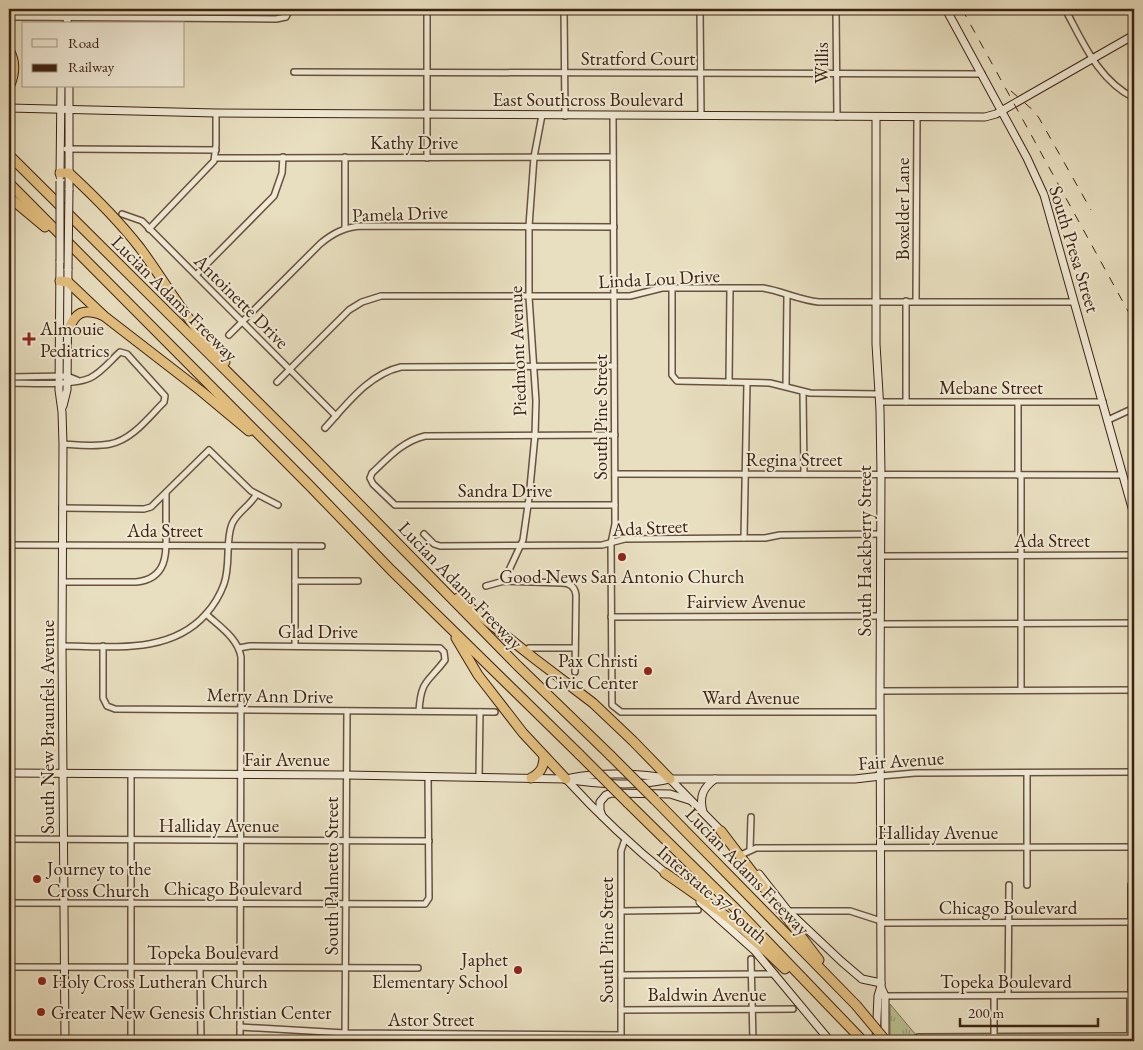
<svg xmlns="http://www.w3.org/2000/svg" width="1143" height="1050" font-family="'EB Garamond',serif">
<defs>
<pattern id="grass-tufts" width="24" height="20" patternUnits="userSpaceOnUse" patternTransform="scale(1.25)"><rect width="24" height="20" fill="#b8c191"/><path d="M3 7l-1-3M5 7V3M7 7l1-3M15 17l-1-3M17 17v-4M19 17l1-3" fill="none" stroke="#979c75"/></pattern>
</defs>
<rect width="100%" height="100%" fill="#e8dfc0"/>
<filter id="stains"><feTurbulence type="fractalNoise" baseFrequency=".004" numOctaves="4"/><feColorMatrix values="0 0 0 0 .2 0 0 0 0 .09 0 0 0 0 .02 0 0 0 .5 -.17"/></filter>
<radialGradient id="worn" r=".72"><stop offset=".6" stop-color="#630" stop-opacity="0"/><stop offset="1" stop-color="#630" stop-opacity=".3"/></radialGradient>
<path fill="url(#grass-tufts)" stroke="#7a7252" d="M890 1004 921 1041H890Z"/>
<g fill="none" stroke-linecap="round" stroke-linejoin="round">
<defs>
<g id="street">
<path d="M564 9 565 116"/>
<path d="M700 9 701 116"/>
<path d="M836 9 837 117"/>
<path d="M1065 9C1083 42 1098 80 1134 98"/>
<path d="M9 17 276 19 286 17 290 9"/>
<path d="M294 72 982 74"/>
<path d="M613 116 615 524 611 543 612 705 621 712H880"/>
<path d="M66 149 216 150"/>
<path d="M215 158 613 157"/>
<path d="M427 158V9"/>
<path d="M122 214 142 221 336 416"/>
<path d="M345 228V157"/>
<path d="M149 229 214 161 216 145V113"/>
<path d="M196 275 274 196 282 173 283 157"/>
<path d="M672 288V375L677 381 770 383 810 393 879 394"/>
<path d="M906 301V402"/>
<path d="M916 301 917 117"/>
<path d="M229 335 320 244C333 233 345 227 362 226L614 227"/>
<path d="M9 377 67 376 77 380"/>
<path d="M277 382 349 310 362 302 381 296H630L662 288H763C782 291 799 300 819 302H1074"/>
<path d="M729 382 730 289"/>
<path d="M9 383C30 383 73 386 90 378 102 372 111 360 120 352L127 354 165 396 164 402C149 417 132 440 110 444 95 447 78 445 63 444"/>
<path d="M786 386 787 295"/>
<path d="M803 392 804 474"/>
<path d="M880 402H1103"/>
<path d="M1018 402V475"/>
<path d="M1108 420 1134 408"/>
<path d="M325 428C347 404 369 374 401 367L614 366"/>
<path d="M615 435 425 436C403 441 388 458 372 473L370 478 373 484 395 505H615"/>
<path d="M615 474 1123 475"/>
<path d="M1021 475V690"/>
<path d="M62 508 144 509 151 507 209 450 251 491 278 505"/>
<path d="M424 534 434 544 440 546 602 545 625 539 744 538H765L780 535 881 534"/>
<path d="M744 538 747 383"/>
<path d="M9 545 322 546"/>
<path d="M881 556 1134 555"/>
<path d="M295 581H358"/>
<path d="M504 581 523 540 529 498 535 435 536 401 529 297V226L534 157 542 115"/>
<path d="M62 582H136C167 579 167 554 166 529 166 517 166 505 166 494"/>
<path d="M486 586 504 581 562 583C570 583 575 587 576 595L575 672"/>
<path d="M206 614C219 626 238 638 241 657L240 1041"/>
<path d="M611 617 880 616"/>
<path d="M880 624 1134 623"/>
<path d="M62 646C111 646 170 655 206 614 214 605 220 595 224 584 231 564 225 541 232 524 237 512 250 506 256 495"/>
<path d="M103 646V698L107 706 115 709 495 712"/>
<path d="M295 646V546"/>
<path d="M239 648 250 646 440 648 444 652 445 660C428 683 421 679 419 711"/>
<path d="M529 648H575"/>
<path d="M880 691 1134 690"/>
<path d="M1027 773V885"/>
<path d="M131 775V1041"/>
<path d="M881 776 915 773 1134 772"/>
<path d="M479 778 480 712"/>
<path d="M9 839 429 841"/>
<path d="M750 849 751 817"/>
<path d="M743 854 756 848 1134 847"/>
<path d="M1131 885V995"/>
<path d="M9 903 425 904 429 898 428 776"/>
<path d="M621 911 698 910"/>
<path d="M788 911H850L881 921"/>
<path d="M881 923 1134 922"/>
<path d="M751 959 753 1041"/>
<path d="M9 967 418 968"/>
<path d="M200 968 201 1041"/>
<path d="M621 975 775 974"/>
<path d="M1008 995 1009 885"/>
<path d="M882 996 1134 995"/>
<path d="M621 1010 793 1009"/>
<path d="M240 1027 345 1033 621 1035"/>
<path d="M918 1037 1134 1036"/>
<path d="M345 1041 347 711"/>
<path d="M621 1041V851L625 839"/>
<path d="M994 1041V996"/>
<path d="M1130 1041V995"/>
</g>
<g id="secondary">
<path d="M946 9 1027 158 1044 195 1134 515"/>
<path d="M67 24 68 9"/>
<path d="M9 108 216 113 985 117 996 114 1134 35"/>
<path d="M876 117V344L880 410 881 474 880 691 881 986 878 996 876 1041"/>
<path d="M60 176 61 86"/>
<path d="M69 190V86"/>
<path d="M60 261 59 390 62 412 63 444 62 646 65 1041"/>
<path d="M63 406 67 390 68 269"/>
<path d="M9 773 346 775 566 779C596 784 641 787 670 779"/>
<path d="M571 778C599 772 642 773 670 779H855L881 776"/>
<path d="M566 779C598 814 632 846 669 876"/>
<path d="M670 779 724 834"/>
<path d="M703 812C699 796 703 788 715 779"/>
<path d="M602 816 600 810V802L606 795 612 793 670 794 689 800"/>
<path d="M759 874 788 911 841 961 862 979 881 983"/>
<path d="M700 902 755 951 830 1041"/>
<path d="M881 987 885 996V1040"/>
</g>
<g id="highway">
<path d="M9 50C16 62 15 74 9 87"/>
<path d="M9 155 303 447 518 666 610 755"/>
<path d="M60 173H69C94 196 119 221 140 248 168 286 191 328 225 362"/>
<path d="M9 183 309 485 391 570 579 754"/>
<path d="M9 197 45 227"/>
<path d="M60 281 68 282 104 316 201 391 249 431"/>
<path d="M68 331C75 312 83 308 102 315"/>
<path d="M458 598 535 659 593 703 633 741 670 779"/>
<path d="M456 638 478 675 523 733 566 779"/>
<path d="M531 778C540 773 544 768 544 756"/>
<path d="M655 800 856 1005"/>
<path d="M628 803 736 909 863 1041"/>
<path d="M721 831 819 960"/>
<path d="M665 873 718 910 744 930 785 969"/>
</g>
</defs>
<use href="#street" stroke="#68523e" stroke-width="8"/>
<use href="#secondary" stroke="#3d2312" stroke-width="9"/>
<use href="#highway" stroke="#3d2312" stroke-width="11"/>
<use href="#street" stroke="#f0ead6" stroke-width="5"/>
<use href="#secondary" stroke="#f0ead6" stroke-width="7"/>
<use href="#highway" stroke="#e4c080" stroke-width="9"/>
<g stroke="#3d2312" stroke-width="1" stroke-dasharray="9 9" stroke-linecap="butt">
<path d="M962 9 1134 322"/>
<path d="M1011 91 1034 111 1039 118 1091 210"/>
</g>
<defs>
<g id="secondary-bridge">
<path d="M60 261V181"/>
<path d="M68 269 69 190"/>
</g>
<g id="highway-bridge">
<path d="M579 754 628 803"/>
<path d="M610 755 655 800"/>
<path d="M856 1005 886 1041"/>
</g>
</defs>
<use href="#secondary-bridge" stroke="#3d2312" stroke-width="9" stroke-linecap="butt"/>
<use href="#highway-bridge" stroke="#3d2312" stroke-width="11" stroke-linecap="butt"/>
<use href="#secondary-bridge" stroke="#f0ead6" stroke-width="7"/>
<use href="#highway-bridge" stroke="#e4c080" stroke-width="9"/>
</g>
<g fill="#8f2418" stroke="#f0ead6" stroke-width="2">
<path d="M26.5 331.5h5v5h5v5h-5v5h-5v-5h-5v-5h5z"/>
<circle cx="622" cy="557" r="5"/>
<circle cx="648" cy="671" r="5"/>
<circle cx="37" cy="879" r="5"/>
<circle cx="518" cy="970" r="5"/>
<circle cx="42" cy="981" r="5"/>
<circle cx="41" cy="1012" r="5"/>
</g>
<g text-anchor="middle" stroke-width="4" stroke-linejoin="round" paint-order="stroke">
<g font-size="19" fill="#3d2312" stroke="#f0ead6">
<text x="638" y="65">Stratford Court</text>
<text transform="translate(821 63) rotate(-90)" y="7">Willis</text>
<text x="588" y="106">East Southcross Boulevard</text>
<text x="414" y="149">Kathy Drive</text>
<text transform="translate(902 209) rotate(-90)" y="7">Boxelder Lane</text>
<text transform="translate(400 213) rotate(-2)" y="7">Pamela Drive</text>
<text transform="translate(1075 249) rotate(73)" y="7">South Presa Street</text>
<text transform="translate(659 278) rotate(-3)" y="7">Linda Lou Drive</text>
<text transform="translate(175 298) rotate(45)" y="7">Lucian Adams Freeway</text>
<text transform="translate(242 301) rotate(45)" y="7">Antoinette Drive</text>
<text transform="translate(517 351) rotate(-92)" y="7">Piedmont Avenue</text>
<text x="991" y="394">Mebane Street</text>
<text transform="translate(600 417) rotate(-90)" y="7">South Pine Street</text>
<text x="794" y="466">Regina Street</text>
<text x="505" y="497">Sandra Drive</text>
<text transform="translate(650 527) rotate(-3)" y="7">Ada Street</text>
<text x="165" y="537">Ada Street</text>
<text x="1052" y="547">Ada Street</text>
<text transform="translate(864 551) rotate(-90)" y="7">South Hackberry Street</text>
<text transform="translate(461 585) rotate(46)" y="7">Lucian Adams Freeway</text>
<text x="746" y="608">Fairview Avenue</text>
<text x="318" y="638">Glad Drive</text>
<text transform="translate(270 695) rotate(1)" y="7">Merry Ann Drive</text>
<text x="751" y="704">Ward Avenue</text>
<text transform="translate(47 727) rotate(-90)" y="7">South New Braunfels Avenue</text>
<text x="287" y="766">Fair Avenue</text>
<text transform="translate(901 760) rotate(-4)" y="7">Fair Avenue</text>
<text x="219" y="832">Halliday Avenue</text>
<text x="938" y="839">Halliday Avenue</text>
<text transform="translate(748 871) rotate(46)" y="7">Lucian Adams Freeway</text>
<text transform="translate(331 876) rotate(-90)" y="7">South Palmetto Street</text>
<text x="233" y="895">Chicago Boulevard</text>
<text transform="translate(713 894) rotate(41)" y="7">Interstate 37 South</text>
<text x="1008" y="914">Chicago Boulevard</text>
<text transform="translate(606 940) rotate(-90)" y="7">South Pine Street</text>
<text x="213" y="959">Topeka Boulevard</text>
<text x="1006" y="988">Topeka Boulevard</text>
<text x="707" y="1001">Baldwin Avenue</text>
<text x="431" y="1026">Astor Street</text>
</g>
<g font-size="19" fill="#3d2312" stroke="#f0ead6" text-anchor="start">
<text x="40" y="335">Almouie<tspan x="40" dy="22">Pediatrics</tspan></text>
<text x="622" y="583" text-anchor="middle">Good News San Antonio Church</text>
<text x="638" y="667" text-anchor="end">Pax Christi<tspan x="638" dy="22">Civic Center</tspan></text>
<text x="47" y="875">Journey to the<tspan x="47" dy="22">Cross Church</tspan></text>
<text x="508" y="966" text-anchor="end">Japhet<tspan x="508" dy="22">Elementary School</tspan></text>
<text x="52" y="988">Holy Cross Lutheran Church</text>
<text x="51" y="1019">Greater New Genesis Christian Center</text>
</g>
</g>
<rect width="1143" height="1050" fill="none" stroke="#e8dfc0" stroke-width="30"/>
<rect x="10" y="10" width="1123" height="1030" fill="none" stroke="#3d2312" stroke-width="2.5"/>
<rect x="15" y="15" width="1113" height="1020" fill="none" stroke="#3d2312"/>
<rect x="22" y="22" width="162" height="65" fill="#f0ead6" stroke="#a89a88"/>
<rect x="32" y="39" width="25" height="8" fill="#f0ead6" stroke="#a89a88"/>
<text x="68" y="48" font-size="15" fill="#3d2312">Road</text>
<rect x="32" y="64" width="25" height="8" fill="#3d2312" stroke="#a89a88"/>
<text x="68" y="72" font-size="15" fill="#3d2312">Railway</text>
<path d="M960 1018v8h138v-8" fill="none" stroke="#3d2312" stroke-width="2.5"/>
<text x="968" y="1018" font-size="15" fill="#3d2312" stroke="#f0ead6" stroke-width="4" paint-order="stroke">200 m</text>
<rect width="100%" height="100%" filter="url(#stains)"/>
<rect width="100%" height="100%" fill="url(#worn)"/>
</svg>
